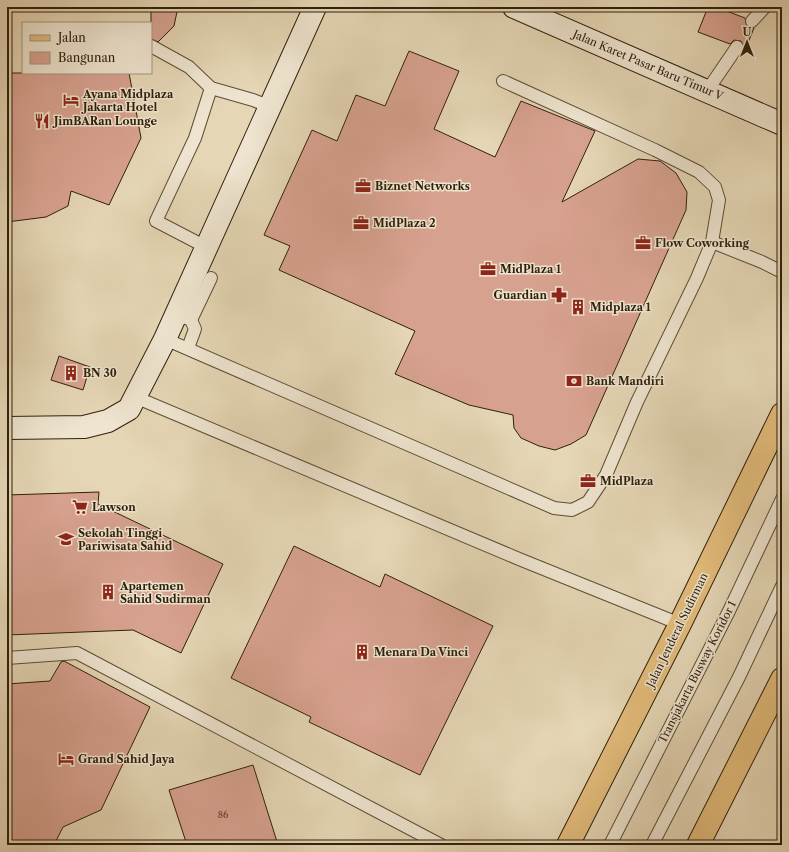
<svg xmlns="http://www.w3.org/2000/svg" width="789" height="852" font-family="'Libre Caslon Text',serif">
<rect width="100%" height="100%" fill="#e5d6b5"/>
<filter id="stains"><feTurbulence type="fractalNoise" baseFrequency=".005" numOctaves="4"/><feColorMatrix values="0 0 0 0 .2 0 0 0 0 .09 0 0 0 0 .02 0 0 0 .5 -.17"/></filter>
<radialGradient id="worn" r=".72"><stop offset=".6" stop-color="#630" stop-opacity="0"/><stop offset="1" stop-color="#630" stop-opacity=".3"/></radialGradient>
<g fill="#d7a18f" stroke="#2f200c">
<path d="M151 7H178L174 26 158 42 151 39Z"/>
<path d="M708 7H716L745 18 747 26 754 28 745 50 741 41 734 40 730 44 698 32Z"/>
<path d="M409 51 459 71 434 129 495 157 521 101 595 131 562 202 638 159 660 161 676 173 687 192 686 210 586 435 571 444 555 450 539 446 521 438 514 428 513 415 469 405 395 374 415 331 279 270 290 246 264 235 312 130 337 141 356 95 385 106Z"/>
<path d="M7 73H129L141 138 109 205 71 191 68 206 46 217 7 222Z"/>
<path d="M59 356 90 367 83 390 51 380Z"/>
<path d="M99 492 98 504 223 564 181 653 133 630 7 635V495Z"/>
<path d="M294 546 380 587 385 574 493 626 420 775 309 722 311 717 231 678Z"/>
<path d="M64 661 150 707 101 810 63 827 54 845H7V684L50 681 61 662Z"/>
<path d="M253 765 278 845H187L169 790Z"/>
</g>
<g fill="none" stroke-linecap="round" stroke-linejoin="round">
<defs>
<g id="lane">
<path d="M752 21 764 8 761 7"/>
<path d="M151 46 189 67 211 88 253 100 271 107"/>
<path d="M707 91 737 47"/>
<path d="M712 242 762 262 782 272"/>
<path d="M206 247 156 221 195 138 211 88"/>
<path d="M175 314 191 320 195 329 188 348"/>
<path d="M191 320 211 278"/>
<path d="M165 339 554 508 572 510 588 502 606 475 637 402 697 278 712 242 719 200 715 187 699 172 655 150 503 81"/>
<path d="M135 397 519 559 680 624"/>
<path d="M7 658 77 653 441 845"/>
<path d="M610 845 729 611 782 499"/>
<path d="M652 845 739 677 782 586"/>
</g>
<g id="secondary">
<path d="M514 7 782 124"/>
<path d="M7 428 84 427 108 421 129 409 165 339 315 7"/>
</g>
<g id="primary">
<path d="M568 845 680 624 782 414"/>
<path d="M698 845 782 679"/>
</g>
</defs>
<use href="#lane" stroke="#5c4e36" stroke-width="14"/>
<use href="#secondary" stroke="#2f200c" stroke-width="24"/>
<use href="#primary" stroke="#2f200c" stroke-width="24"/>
<use href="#lane" stroke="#eee4cf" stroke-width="12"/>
<use href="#secondary" stroke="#eee4cf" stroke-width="22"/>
<use href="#primary" stroke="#e2bb7a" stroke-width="22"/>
</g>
<defs>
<symbol id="hotel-bare" viewBox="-9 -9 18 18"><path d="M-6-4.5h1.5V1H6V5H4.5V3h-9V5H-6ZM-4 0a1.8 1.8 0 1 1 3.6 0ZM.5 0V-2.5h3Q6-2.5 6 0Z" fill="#8f2418" stroke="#eee4cf" stroke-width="2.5" paint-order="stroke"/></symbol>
<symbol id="restaurant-bare" viewBox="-9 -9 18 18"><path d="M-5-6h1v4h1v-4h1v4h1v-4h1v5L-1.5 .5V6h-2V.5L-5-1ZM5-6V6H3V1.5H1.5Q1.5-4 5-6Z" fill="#8f2418" stroke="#eee4cf" stroke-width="2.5" paint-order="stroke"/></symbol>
<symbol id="office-bare" viewBox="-9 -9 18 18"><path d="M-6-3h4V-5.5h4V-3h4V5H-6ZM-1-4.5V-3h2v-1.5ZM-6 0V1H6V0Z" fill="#8f2418" stroke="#eee4cf" stroke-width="2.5" paint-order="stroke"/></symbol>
<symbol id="pharmacy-bare" viewBox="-9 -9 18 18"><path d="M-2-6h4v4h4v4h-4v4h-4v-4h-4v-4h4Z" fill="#8f2418" stroke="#eee4cf" stroke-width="2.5" paint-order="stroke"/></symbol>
<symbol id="building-bare" viewBox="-9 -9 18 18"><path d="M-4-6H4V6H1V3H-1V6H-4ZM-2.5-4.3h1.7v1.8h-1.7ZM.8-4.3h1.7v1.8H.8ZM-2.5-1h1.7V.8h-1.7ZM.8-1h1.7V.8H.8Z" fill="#8f2418" stroke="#eee4cf" stroke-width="2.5" paint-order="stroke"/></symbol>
<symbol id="bank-bare" viewBox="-9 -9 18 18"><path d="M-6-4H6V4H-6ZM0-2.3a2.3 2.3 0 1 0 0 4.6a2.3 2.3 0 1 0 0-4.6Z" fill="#8f2418" stroke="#eee4cf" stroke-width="2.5" paint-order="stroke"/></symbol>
<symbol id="supermarket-bare" viewBox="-9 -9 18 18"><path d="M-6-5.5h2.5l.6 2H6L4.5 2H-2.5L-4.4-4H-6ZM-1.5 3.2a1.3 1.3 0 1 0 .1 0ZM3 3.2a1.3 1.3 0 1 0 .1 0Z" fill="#8f2418" stroke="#eee4cf" stroke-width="2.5" paint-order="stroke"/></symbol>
<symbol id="university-bare" viewBox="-9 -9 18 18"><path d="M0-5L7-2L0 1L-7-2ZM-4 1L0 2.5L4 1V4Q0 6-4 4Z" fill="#8f2418" stroke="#eee4cf" stroke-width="2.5" paint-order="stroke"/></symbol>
</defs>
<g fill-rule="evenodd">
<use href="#hotel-bare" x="60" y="89" width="22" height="22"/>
<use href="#restaurant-bare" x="31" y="110" width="22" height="22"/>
<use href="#office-bare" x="352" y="175" width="22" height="22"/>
<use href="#office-bare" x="350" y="212" width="22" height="22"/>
<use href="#office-bare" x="632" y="232" width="22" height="22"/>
<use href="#office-bare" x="477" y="258" width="22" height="22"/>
<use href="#pharmacy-bare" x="548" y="284" width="22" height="22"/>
<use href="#building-bare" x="567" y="296" width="22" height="22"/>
<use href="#building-bare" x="60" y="362" width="22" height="22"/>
<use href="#bank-bare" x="563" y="370" width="22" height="22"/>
<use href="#office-bare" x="577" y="470" width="22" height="22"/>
<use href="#supermarket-bare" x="69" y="496" width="22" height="22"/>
<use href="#university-bare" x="55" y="528" width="22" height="22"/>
<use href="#building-bare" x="97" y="581" width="22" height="22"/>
<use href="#building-bare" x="351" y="641" width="22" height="22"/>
<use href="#hotel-bare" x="55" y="748" width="22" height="22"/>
</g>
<g text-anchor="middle" stroke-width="3" stroke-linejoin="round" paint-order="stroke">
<g font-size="9" fill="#59402d">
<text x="223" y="818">86</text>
</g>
<g font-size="11" fill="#2f200c" stroke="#eee4cf">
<text transform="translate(648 65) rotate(23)" y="4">Jalan Karet Pasar Baru Timur V</text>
<text transform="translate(677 630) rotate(-64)" y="4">Jalan Jenderal Sudirman</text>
<text transform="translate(697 672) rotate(-63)" y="4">Transjakarta Busway Koridor 1</text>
</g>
<g font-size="11" font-weight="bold" fill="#2f200c" stroke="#eee4cf" text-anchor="start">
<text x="83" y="98">Ayana Midplaza<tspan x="83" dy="13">Jakarta Hotel</tspan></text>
<text x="54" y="125">JimBARan Lounge</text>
<text x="375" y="190">Biznet Networks</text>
<text x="373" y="227">MidPlaza 2</text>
<text x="655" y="247">Flow Coworking</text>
<text x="500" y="273">MidPlaza 1</text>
<text x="547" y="299" text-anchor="end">Guardian</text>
<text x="590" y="311">Midplaza 1</text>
<text x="83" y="377">BN 30</text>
<text x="586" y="385">Bank Mandiri</text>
<text x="600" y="485">MidPlaza</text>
<text x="92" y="511">Lawson</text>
<text x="78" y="537">Sekolah Tinggi<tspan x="78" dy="13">Pariwisata Sahid</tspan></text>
<text x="120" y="590">Apartemen<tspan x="120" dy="13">Sahid Sudirman</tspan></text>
<text x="374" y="656">Menara Da Vinci</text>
<text x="78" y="763">Grand Sahid Jaya</text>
</g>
</g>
<rect width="789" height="852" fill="none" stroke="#e5d6b5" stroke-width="24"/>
<rect x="8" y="8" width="773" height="836" fill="none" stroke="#2f200c" stroke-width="2"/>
<rect x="12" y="12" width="765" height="828" fill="none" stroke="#2f200c"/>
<rect x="22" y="22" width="130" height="52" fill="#eee4cf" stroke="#a29681"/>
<rect x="30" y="35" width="20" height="6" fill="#e2bb7a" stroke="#a29681"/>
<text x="58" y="42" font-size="12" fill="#2f200c">Jalan</text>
<rect x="30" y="52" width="20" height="12" fill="#d7a18f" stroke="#a29681"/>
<text x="58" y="62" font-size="12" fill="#2f200c">Bangunan</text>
<g transform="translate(747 42)" stroke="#eee4cf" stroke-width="3" paint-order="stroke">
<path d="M0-3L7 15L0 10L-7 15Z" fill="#2f200c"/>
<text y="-6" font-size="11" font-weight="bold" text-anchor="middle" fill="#2f200c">U</text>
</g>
<rect width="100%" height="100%" filter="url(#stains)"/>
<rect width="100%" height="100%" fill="url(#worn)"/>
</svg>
